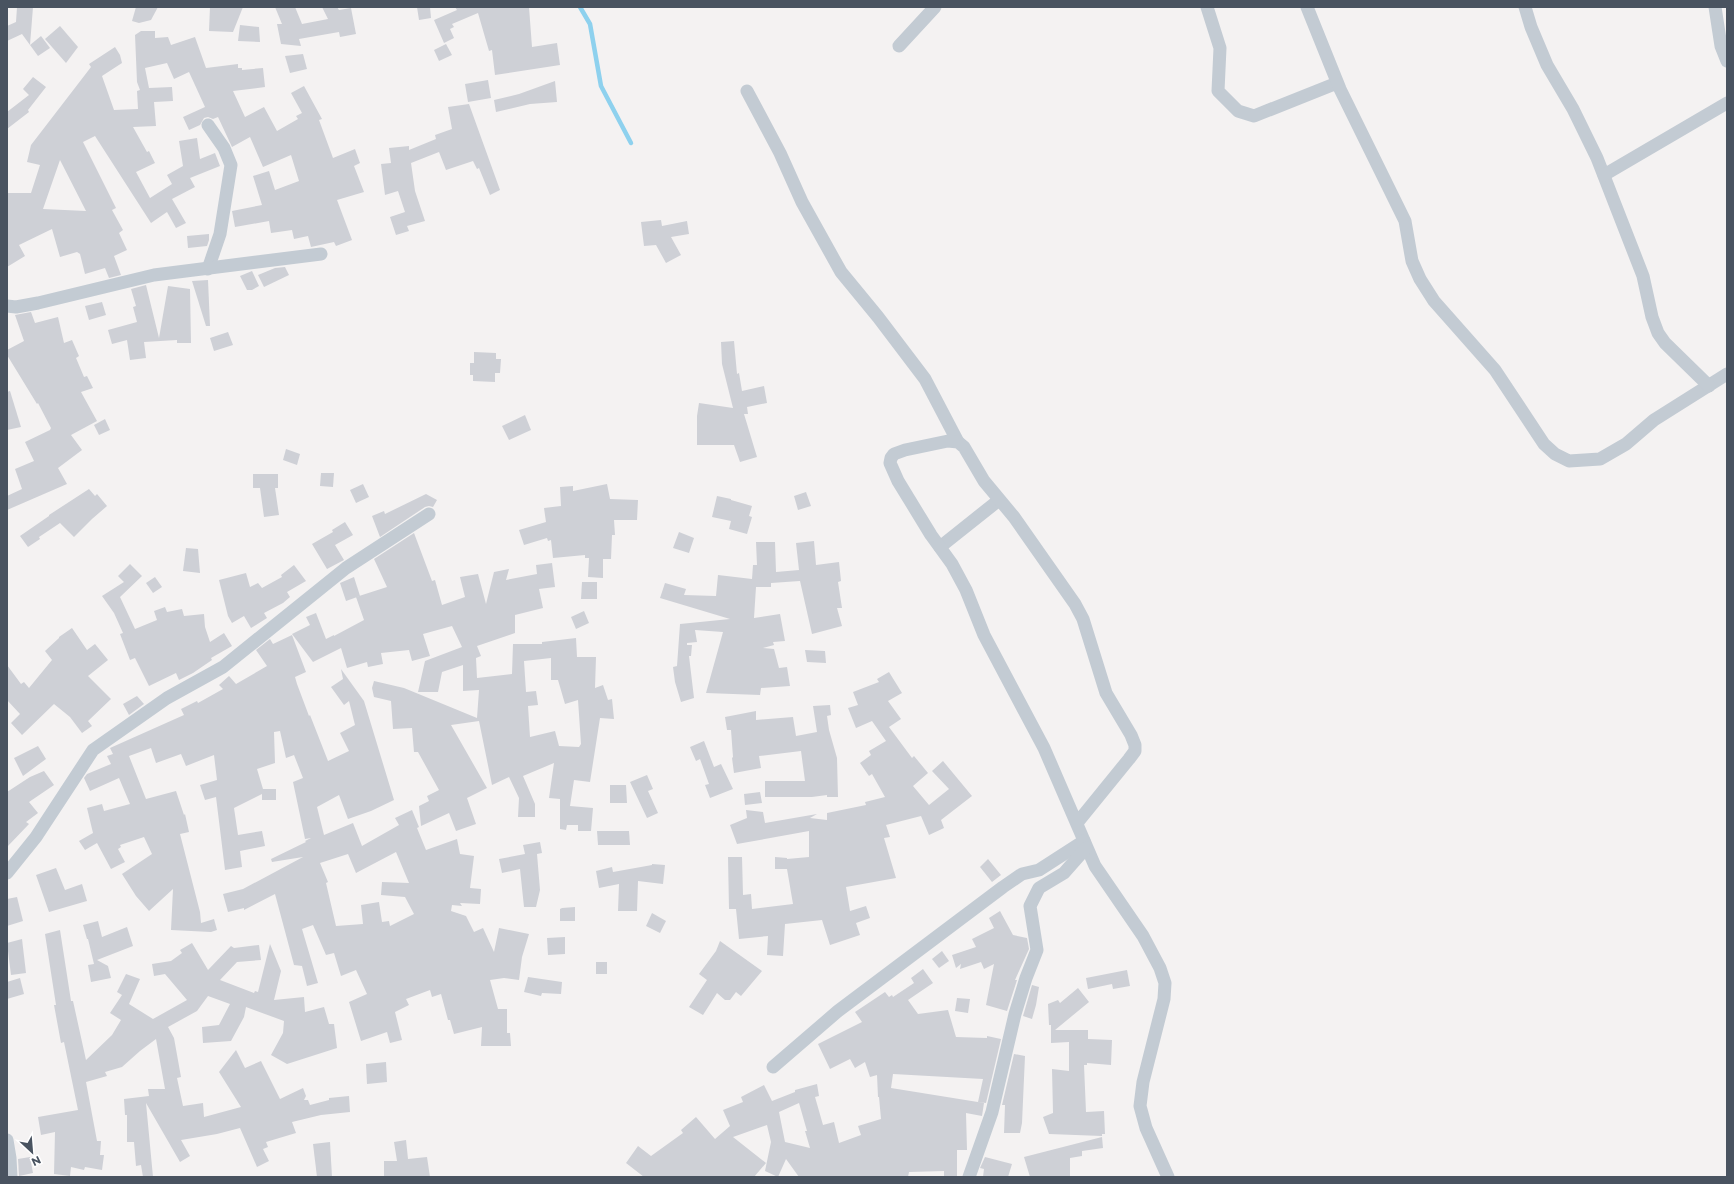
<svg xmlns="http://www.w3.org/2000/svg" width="1734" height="1184" font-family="Montserrat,sans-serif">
<rect width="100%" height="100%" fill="#f4f2f2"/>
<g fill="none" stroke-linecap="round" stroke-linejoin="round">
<path stroke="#8ed1ee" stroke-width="4.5" d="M580 7 590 24 601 86 631 143"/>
</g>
<g fill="#ced0d6" fill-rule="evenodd">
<path d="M17 7H33L30 45 22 34 7 41V26L16 22Z"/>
<path d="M136 7H158L151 20 139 23 132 21Z"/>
<path d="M210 7H243L233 32 209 31Z"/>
<path d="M275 7H295L302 24 328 19 322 7H337L339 10 351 8 356 34 340 37 339 32 299 39 301 46 281 44 277 24H282Z"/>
<path d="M417 7H430L431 18 419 20Z"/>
<path d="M455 7H529L532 47 557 43 560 65 495 75 492 50 489 51 478 13 452 24 454 27 450 29 454 38 444 43 434 20 457 10Z"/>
<path d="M240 25 259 27 260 42 238 41Z"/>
<path d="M60 26 78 47 66 63 45 39Z"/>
<path d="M141 31H155V38L168 37 171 45 195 37 206 68 238 64V68H242V70L263 68 265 87 233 91 245 117 264 107 277 131 298 119 296 116 302 113 291 93 304 86 322 119 319 120 333 158 355 149 360 163 354 166 364 192 337 200 352 240 336 246 334 242 311 247 308 236 294 239 292 230 271 233 269 221 235 227 232 211 262 205 253 176 269 171 275 190 299 181 291 155 263 167 250 137 232 147 218 117 213 119 208 117 204 118 200 125 189 130 183 117 205 107 189 72 174 79 167 63 145 68 149 88 172 87 173 101 154 102 156 126 133 127 147 152 149 151 155 163 136 172 150 198 172 184 167 175 183 166 179 141 197 138 200 159 215 153 220 166 190 178 195 187 172 199 186 223 176 228 167 212 151 223 95 136 83 142 116 208 112 210 123 230 119 233 127 250 114 256 121 275 109 278 105 268 85 274 80 254 77 252 60 257 52 229 19 245 25 256 7 267V193H31L40 165 27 162 31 145 91 67 89 64 115 47 120 55 122 63 102 76 114 110 138 109 137 91 140 90 137 82 135 35ZM60 160 86 211 43 209Z"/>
<path d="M41 36 50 48 38 56 30 45Z"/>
<path d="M446 44 452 55 439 61 434 50Z"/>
<path d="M303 54 307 69 290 73 285 56Z"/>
<path d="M33 77 46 87 28 110 29 112 7 129V112L29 95 23 89Z"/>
<path d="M488 80 491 98 468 102 465 84Z"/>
<path d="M555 81 557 102 530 104 496 112 494 100 519 94Z"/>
<path d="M469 104 500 190 490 195 479 168 477 169 473 161 446 170 439 152 411 163 415 191 425 221 407 226 409 231 396 235 390 217 405 212 398 191 385 195 381 164 391 163 389 148 409 146V150L436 139 435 135 452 129 448 107Z"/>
<path d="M661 220 662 226 687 221 689 234 671 237 681 255 666 263 656 245 644 246 641 222Z"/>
<path d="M209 234V240L207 246 188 248 187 236Z"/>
<path d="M285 267 289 275 264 287 258 275 275 268Z"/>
<path d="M252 271 259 286 252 290H247L240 276Z"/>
<path d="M208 280 210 326H206L192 281Z"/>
<path d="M146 285 159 338 168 286 190 289 191 343H177V340L144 342 146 358 130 360 127 340 112 344 108 330 137 322 133 307 136 306 131 289Z"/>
<path d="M102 302 106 315 89 320 85 306Z"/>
<path d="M31 312 35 323 58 317 64 343 72 340 79 356 76 358 84 377 87 376 93 388 81 392 97 421 71 435 82 450 58 468 67 484 7 510V496L22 489 15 469 34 461 25 442 50 430 51 428 38 403 37 404 7 355V350L24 341 15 315Z"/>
<path d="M228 332 233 345 214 351 210 338Z"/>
<path d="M734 341 737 374 739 373 742 391 764 386 767 403 747 407 748 414H744L757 457 740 462 734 445H697V416L699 403 733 408 722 364 721 342Z"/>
<path d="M474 352 496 353V359H501L500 373H495V382L473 381V375H470V363H474Z"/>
<path d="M10 391 21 427 7 430V392Z"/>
<path d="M525 415 531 430 509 440 502 426Z"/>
<path d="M105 419 110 430 99 435 94 425Z"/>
<path d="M286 449 300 454 297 465 283 460Z"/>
<path d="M321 473H334L333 487 320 486Z"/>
<path d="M253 474H278V488H275L279 515 264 517 260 488H253Z"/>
<path d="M363 484 369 497 356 503 350 490Z"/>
<path d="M607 484 610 499 638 500 637 520H614L615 535H612L611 559H603V578L588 577 589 558H585V555L553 558 551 540 548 541 547 538 524 545 519 530 546 522 544 508 561 506 560 487 573 486V491Z"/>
<path d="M89 489 95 496 97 494 107 506 92 519 74 537 60 523 39 537 40 539 28 547 20 536 49 516V515Z"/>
<path d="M806 492 811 506 798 510 794 496Z"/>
<path d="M426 494 437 500 433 507 429 506 425 507 380 537 372 516 384 511 385 514Z"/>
<path d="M717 496 731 499V500L752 506 749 516 752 517 747 534 729 529 731 521 712 517Z"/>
<path d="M345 522 353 535 335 545 344 560 327 569 312 544 333 532 332 530Z"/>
<path d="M679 532 694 538 689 553 673 548Z"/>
<path d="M414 533 432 581 435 580 442 605 465 597 460 577 478 574 486 604 494 572 509 569 506 580 537 574 536 565 552 563 555 587 539 589 543 608 515 615V633L477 646 481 656 476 658 477 678 512 674 513 644H542V642L576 638 577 657H596L595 688 603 685 608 700 612 699 614 719 600 718 590 782 574 780 570 806 593 808 591 831H578V825H567L566 830 560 829V799L549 798 554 763 523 776 535 804V817H518L519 798 509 777 492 785 479 721 451 725 487 788 467 798 476 824 456 831 449 813 421 826 419 806 429 801 427 796 439 790 418 752H414L412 728 393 729 391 701 374 697 372 688 374 681 404 688 477 718 479 690 463 691V665L442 672 438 692H418L425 661 462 647 452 626 423 634 430 656 412 661 409 650 381 653 383 664 368 667 367 662 347 668 341 648 313 662 292 634 310 625 306 617 316 613 326 639 334 635V636L364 620 356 597 387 587 374 559ZM551 658V680H558L565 704 578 700 581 744 579 747 559 746 555 731 530 737 528 706 538 705 536 691 526 692 524 661Z"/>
<path d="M814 541 816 565 839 562 841 581 838 582 842 608H837L842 626 812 634 800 581 771 583V587H756L754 618 780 614 785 641 773 642 774 645 763 648 774 649 779 668 787 667 790 686 761 688 760 695 706 693 723 632 695 630 697 642 687 643V645H692L691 656H689L694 698 681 702 675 682 673 667 677 666 680 624 730 619 660 598 665 583 686 589 684 595 716 596 718 575 752 579 753 565H757L756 542H775L776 572 799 570 796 543Z"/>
<path d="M186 548 198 549 200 573 183 571Z"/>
<path d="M130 564 142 576 120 597 135 629 157 620 154 611 165 607 167 612 182 609 184 616 204 614 205 627 210 642 224 633 232 646 211 658 212 660 193 673 179 680 176 673 149 686 135 658 130 660 120 634 123 633 114 613 102 596 124 582 118 576Z"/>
<path d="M294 565 306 581 287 592 290 597 283 603 264 613 267 618 251 628 244 616 232 623 228 616 219 580 246 573 250 587 258 583 262 588 282 577 281 575Z"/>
<path d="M155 577 162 587 153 593 146 583Z"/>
<path d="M354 577 360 596 346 601 340 583Z"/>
<path d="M582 582H597V599H581Z"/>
<path d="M584 611 589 623 576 629 571 617Z"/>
<path d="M72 628 87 650 95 644 108 660 88 676 111 699 88 721 92 726 82 733 70 717 54 704 22 735 11 723 20 714 7 700V665L21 684 24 682 29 688 52 660 45 651 59 638V637Z"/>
<path d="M292 635 306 672 295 677 297 684 309 716 310 715 328 761 349 751 340 733 355 725 349 701 344 705 331 687 343 679 341 669 364 701 394 800 371 811 348 819 339 795 317 807 324 835 353 823 362 846 399 825 395 818 412 810 419 827 417 828 426 850 457 839 460 854 474 856 470 888 481 889 480 904 460 903 462 906 452 905 451 911 466 916 474 932 483 928 494 952 499 928 529 934 522 957 519 980 504 978 490 980 498 1009H507V1033H510L511 1046H481L482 1027 454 1034 450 1020H448L441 994 432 997 430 990 406 999 409 1005 395 1012 402 1040 390 1043 387 1032 361 1041 349 1002 367 994 356 970 341 976 334 953 326 955 313 925 302 929 318 983 307 986 302 966 294 965 275 894 244 910V908L228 912 223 894 243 889 303 857 272 862 271 859 306 842 305 841 311 838 305 839 293 782 303 778 294 755 286 758 280 731 274 732 275 763 257 769 263 789H276V800H262V794L234 808 238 835 262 831 265 846 240 851 242 867 225 870 216 797 205 800 200 785 217 780 214 755 186 766 181 754 156 763 151 748 129 756 146 799 176 791 184 815 185 814 189 832 180 834 200 912 201 923 214 919 217 930 211 932 171 930 173 889 149 911 136 896 122 874 152 854 144 837 120 845 121 847 118 849 125 862 111 869 97 843 85 850 79 841 93 833 87 808 102 804 104 811 130 804 119 778 90 791 84 778 87 774 111 764 107 756 113 754 110 748 184 715 181 709 197 701 198 703 223 689 219 685 229 676 236 684 267 666 256 650 270 639 273 644ZM396 852 409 883 382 882 381 895 405 897 414 914 390 926 389 921 382 922 379 902 361 905 363 924 336 926 326 883 328 882 320 863 348 854 356 873Z"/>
<path d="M805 650 825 651 826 663 807 662Z"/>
<path d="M889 672 902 693 888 701 901 719 889 727 912 758 914 756 928 773 913 786 929 805 949 789 932 771 943 761 972 796 941 820 944 828 929 835 921 816 886 825 890 837 884 838 896 878 846 887 850 911 866 906 870 918 856 923 860 935 830 945 822 920 785 924 783 956 767 955 768 936 739 939 736 909H729L728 857H742L743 895 751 894 752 909 793 904 787 869H775V857L787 858V859L809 857V831L737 844 730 825 747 818 746 810 763 812 765 823 817 814 810 818 827 820V813L866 805 865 802 885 797 872 774 869 776 860 763 871 755 869 751 886 741 872 721 856 728 848 708 858 705 853 692 879 682 877 679Z"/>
<path d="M137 696 144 704 129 715 123 704Z"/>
<path d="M830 705 831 715 827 716 829 730 837 758 838 797H827V795L812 797H765V781H805L801 751 759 756 761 768 734 773 732 758 733 757 731 730H727L725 717 756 711V720L793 717 796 736 817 732 813 706Z"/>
<path d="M704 741 714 767 721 764 733 789 710 798 705 785 709 784 700 759 696 761 690 747Z"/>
<path d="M38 746 46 759 23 776 14 758Z"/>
<path d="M44 771 54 785 29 802 38 813 26 822 29 824 7 847V792L30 777Z"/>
<path d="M647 775 653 789 648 791 658 813 647 818 630 782Z"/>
<path d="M610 785H626L627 803H610Z"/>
<path d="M760 792 762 803 745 805 744 794Z"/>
<path d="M597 831H629L630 845H598Z"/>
<path d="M540 842 542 853 537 854 540 890 536 907H524L520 869 502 873 499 859 525 854 523 845Z"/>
<path d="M988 859 1001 875 992 882 980 867Z"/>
<path d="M652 864 665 865 663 884 638 881 637 911H618L619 884 599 888 596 871 612 867 613 872 652 865Z"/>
<path d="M56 868 65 890 82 884 87 901 49 912 36 875Z"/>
<path d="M17 897 23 921 7 926V899Z"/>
<path d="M575 907V921H560V909L562 908Z"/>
<path d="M1000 911 1013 935 1027 938 1029 949 1015 980H1017L1007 1011 986 1005 994 964 984 969 981 962 960 969 961 964 956 968 952 955 976 947 972 939 994 928 989 918Z"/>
<path d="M652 913 666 921 660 933 646 926Z"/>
<path d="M98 921 102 937 127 927 133 946 97 960 108 966 111 978 91 982 88 965 94 964 88 939H87L83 925Z"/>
<path d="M60 930 71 1001H73L86 1060 112 1035 121 1020 110 1013 122 995 117 992 126 974 140 979 129 1004 153 1019 187 1000 165 974 154 976 152 964 171 961 182 953 180 950 192 943 208 970 231 946 234 948 259 945 261 960 237 962 220 980 254 993 255 991 258 992 270 944 281 971 274 1000 304 997 305 1012 324 1007 329 1024H334L337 1048 287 1064 271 1055 283 1033 284 1021 246 1007 244 1017 231 1041 203 1043 202 1027 219 1025 230 1004 208 996 197 1011 168 1027 174 1038 181 1077 177 1078 183 1106 203 1103 204 1117 241 1107 219 1072 236 1050 245 1068 261 1061 280 1099 303 1088 306 1096 304 1100H308L310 1105 329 1100V1098L349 1096 350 1112 321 1115 292 1122 296 1133 266 1142 268 1147 263 1149 269 1161 257 1167 240 1128 217 1134 181 1140 190 1156 180 1162 146 1103 153 1177H143L141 1165 136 1166 134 1142H127V1115H125L124 1099 149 1096 148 1089H165L156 1039 140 1051 122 1067 105 1072 107 1076 86 1082 97 1141H101L100 1155H104L102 1170 85 1167 84 1170 71 1167 70 1176 54 1174 55 1132 41 1135 38 1117 78 1110 64 1042 61 1043 54 1005H56L45 934Z"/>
<path d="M565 937V954L548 955 547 938Z"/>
<path d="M22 939 26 973 11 975 7 943Z"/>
<path d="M720 941 762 971 741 996 736 992 730 1000H725L717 993 703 1015 689 1007 707 980 699 974 716 951Z"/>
<path d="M942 951 949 961 939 968 932 959Z"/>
<rect x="596" y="962" width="11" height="12"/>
<path d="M923 969 933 983 908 1000 918 1014 948 1010 956 1037 987 1038V1036L1001 1039 986 1103 978 1102 983 1079 893 1074 891 1088 984 1103 982 1116 966 1113 967 1150H957V1177H944V1171L909 1172 908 1177H799L786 1159 778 1177 765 1171 771 1142 767 1125 733 1137 766 1163 754 1177H644L626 1163 638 1146 651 1156 683 1133 681 1130 696 1117 715 1139 730 1126 723 1110 743 1102 741 1097 764 1085 772 1101 795 1092V1090L817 1084 819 1096 815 1097 823 1125 834 1122 839 1143 861 1135 858 1126 881 1119 879 1097H878L877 1075 870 1077 865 1062 855 1068 850 1059 830 1069 818 1044 862 1022 855 1012 885 992 889 997 892 995 893 997 914 983 911 978ZM799 1103 807 1131H805L810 1148 785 1142 779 1112Z"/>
<path d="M1127 970 1130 986 1113 989 1112 984 1088 989 1086 978Z"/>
<path d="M528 977 562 982 561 994 542 993 541 996 524 992Z"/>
<path d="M20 978 24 994 7 999V982Z"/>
<path d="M1032 985 1039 987 1036 1005 1032 1019 1023 1016Z"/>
<path d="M1078 988 1089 1002 1055 1030H1088V1039L1112 1040 1111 1065 1087 1063V1065H1084L1086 1112 1104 1111 1105 1134H1102V1136L1049 1134 1043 1117 1053 1113 1052 1069 1069 1071V1042L1051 1043V1025H1049L1048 1004 1058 1000 1060 1003Z"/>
<path d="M957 998 970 999 968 1013 955 1011Z"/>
<path d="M1014 1054 1025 1056 1022 1123 1020 1133H1004L1005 1105H1002Z"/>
<path d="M386 1062 387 1082 367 1084 366 1064Z"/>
<path d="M1102 1137 1103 1148 1082 1151V1156L1070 1158V1177H1030L1024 1157Z"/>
<path d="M406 1140 408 1159 427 1157 430 1177H384V1161H397L394 1142Z"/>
<path d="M330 1142 332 1177H317L313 1144Z"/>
<path d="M30 1157 33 1173 19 1176 18 1159Z"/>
<path d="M985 1157 1012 1164 1008 1177H983L984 1169 980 1168Z"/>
</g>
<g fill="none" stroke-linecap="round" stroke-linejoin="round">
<g stroke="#c3cbd3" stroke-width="13">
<path d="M1207 7 1220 48 1218 91 1238 111 1254 116 1337 83"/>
<path d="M1307 7 1340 89 1405 221 1412 261 1420 279 1434 301 1495 370 1544 444 1555 454 1569 461 1600 459 1626 444 1654 420 1727 374"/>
<path d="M1525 7 1531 27 1547 65 1573 109 1597 158 1643 276 1652 317 1658 333 1665 343 1709 386"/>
<path d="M1715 7 1721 46 1727 61"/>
<path d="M899 46 935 7"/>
<path d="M747 91 780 153 802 202 841 272 878 317 925 379 958 442"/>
<path d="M208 125 224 148 231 165 220 234 208 269"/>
<path d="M1604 175 1727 103"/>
<path d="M7 306 16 307 38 303 154 275 321 254"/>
<path d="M940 547 999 500"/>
<path d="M1077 823 1129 759 1135 751V745L1131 735 1106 693 1083 619 1075 604 1014 517 984 481 964 447 958 442 948 441 905 450 894 454 891 458 890 463 898 481 931 535 952 564 966 590 984 635 1044 748 1095 866 1143 936 1160 968 1165 983 1164 999 1143 1082 1140 1106 1146 1128 1168 1177"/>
<path d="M7 873 36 837 93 750 167 698 223 667 346 568 429 514"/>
<path d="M773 1067 838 1011 1003 887 1022 874 1039 870 1084 841"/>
<path d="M7 1140 10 1158 11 1177"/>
<path d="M969 1177 992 1112 1015 1014 1026 978 1037 950 1030 906 1039 888 1064 873 1086 848"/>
</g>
</g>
<rect width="1734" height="1184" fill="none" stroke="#495360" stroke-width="16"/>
<g transform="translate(32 1152) rotate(154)" stroke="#ffffff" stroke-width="3" paint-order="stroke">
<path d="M0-3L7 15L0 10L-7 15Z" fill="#495360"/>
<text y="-6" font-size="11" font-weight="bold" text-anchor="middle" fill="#495360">N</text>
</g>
</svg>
